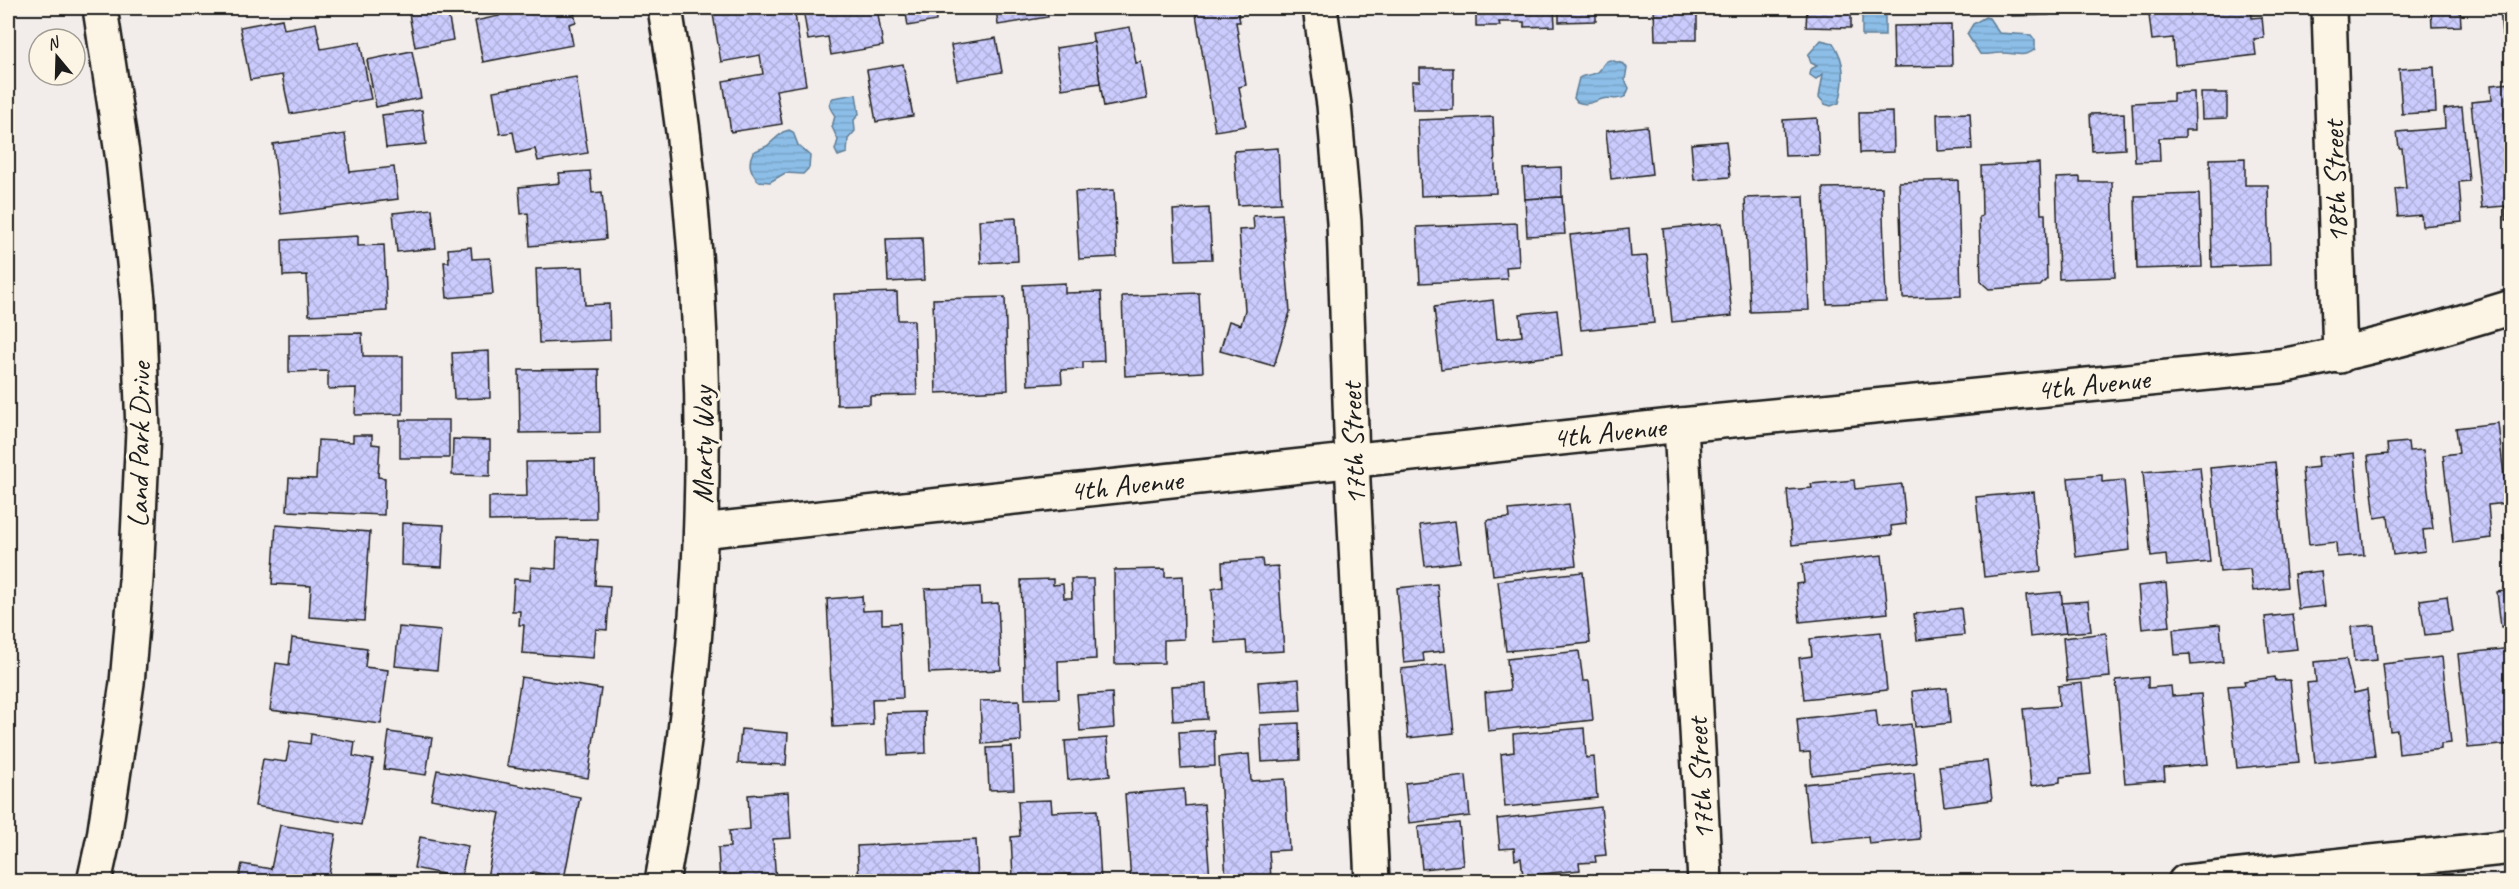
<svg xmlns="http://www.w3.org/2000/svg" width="2519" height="889" font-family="Caveat,sans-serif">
<defs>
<pattern id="water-rules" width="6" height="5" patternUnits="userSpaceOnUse" patternTransform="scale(1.5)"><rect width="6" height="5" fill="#8cbee8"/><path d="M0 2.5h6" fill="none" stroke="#78a3c6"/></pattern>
<pattern id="building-cross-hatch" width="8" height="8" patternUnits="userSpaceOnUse" patternTransform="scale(1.5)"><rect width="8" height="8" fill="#cbcbfe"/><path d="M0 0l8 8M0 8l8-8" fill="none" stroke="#aeaed9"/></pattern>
</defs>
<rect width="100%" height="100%" fill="#f2edea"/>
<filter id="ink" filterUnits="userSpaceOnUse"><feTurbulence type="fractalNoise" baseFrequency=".0167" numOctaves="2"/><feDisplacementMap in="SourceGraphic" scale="12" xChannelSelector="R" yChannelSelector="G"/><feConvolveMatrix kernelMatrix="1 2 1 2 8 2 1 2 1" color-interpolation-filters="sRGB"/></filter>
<g filter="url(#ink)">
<g fill="url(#water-rules)" stroke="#5f7d96" stroke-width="1.5">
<rect x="1862" y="8" width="23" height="28"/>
<path d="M1985 17 1989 18 1999 33 2031 35 2035 40V49C2024 59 2014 52 2001 53 1993 53 1987 55 1980 54L1967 34 1973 24Z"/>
<path d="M1821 40 1833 43C1846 62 1845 81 1839 103L1831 106 1825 104 1819 97 1823 74 1816 79 1810 75 1811 69 1817 66 1811 63 1808 55Z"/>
<path d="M1610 60 1624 64 1627 68 1625 80 1629 88 1626 96C1617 102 1611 96 1602 99 1592 102 1588 106 1577 102L1574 98 1579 78C1585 74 1594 76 1599 71 1604 66 1602 62 1610 60Z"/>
<path d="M856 94 859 114 854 120 855 131 848 139 847 153 838 156 835 150 838 140 832 127 835 116C831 109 826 105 833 98Z"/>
<path d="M789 130 793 132 798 145 810 156 809 168 803 174 785 173 770 182 758 181C751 172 747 164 753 152L767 146 783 132Z"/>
</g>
<g fill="url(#building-cross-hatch)" stroke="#1c1c1c" stroke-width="1.5">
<path d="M408 8H447L453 40 415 47Z"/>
<path d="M497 8H573L576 22 569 24 573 45 483 62 475 21 499 16Z"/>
<path d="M712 8H794L806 85 776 90 782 124 731 132 723 81 763 74 760 55 721 62Z"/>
<path d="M803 8H877L883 46 831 55 828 37 808 40Z"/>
<path d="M905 8H959L935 12 936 21 908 26Z"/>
<path d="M996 8H1046L1048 17 998 25Z"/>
<path d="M1195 8H1237L1240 22H1236L1246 85 1239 87 1246 126 1215 131Z"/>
<path d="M1476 8H1554L1555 26 1524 27V22H1499L1500 26H1476Z"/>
<path d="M1559 8H1596V21L1559 22Z"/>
<path d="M1654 8H1697V40H1655Z"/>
<path d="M1807 8H1851V28L1806 27Z"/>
<path d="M2011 8H2049V15L2011 16Z"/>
<path d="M2061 8H2100V9L2062 13Z"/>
<path d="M2215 8H2251L2252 18 2262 17 2264 38 2254 39 2256 55 2175 65 2173 38 2152 40 2149 15Z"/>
<path d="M2431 8H2460L2461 26 2432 27Z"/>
<path d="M2500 8H2512V34L2502 35Z"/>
<path d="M282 19 284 29 316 23 321 49 360 42 371 99 290 114 282 75 250 80 240 27Z"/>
<path d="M1951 25 1952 66 1894 67 1893 26Z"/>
<path d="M1130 27 1136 63 1141 62 1147 99 1104 107 1092 33Z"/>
<path d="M996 38 1002 72 957 80 951 45Z"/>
<path d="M1094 42 1100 83 1062 89 1056 48Z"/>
<path d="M412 51 421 98 376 107 367 60Z"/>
<path d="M903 64 913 116 876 122 867 70Z"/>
<path d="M2434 67 2436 112 2402 114 2399 69Z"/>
<path d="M1420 68H1453V110H1413L1412 81H1420Z"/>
<path d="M576 77 588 153 538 161 535 149 517 153 513 132 500 134 493 91Z"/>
<path d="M2512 83V219L2506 220 2505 206 2482 208 2471 102 2492 100 2491 85Z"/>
<path d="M2194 92 2195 130H2185V137L2159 138 2160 161 2135 162 2132 103 2173 101V93Z"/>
<path d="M2201 93H2227V118L2202 119Z"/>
<path d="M2462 107 2469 181 2459 182 2462 222 2422 226 2421 215 2398 217 2395 189 2406 188 2402 148H2399L2397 132 2445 128 2444 109Z"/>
<path d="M422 110 426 144 386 148 382 115Z"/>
<path d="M1893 112 1894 152 1860 153 1859 113Z"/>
<path d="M1970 113 1972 149 1938 151 1937 114Z"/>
<path d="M2124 113 2125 149 2092 151 2090 114Z"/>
<path d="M1493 117 1496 193 1421 196 1418 120Z"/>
<path d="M1817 118 1819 155 1785 156 1783 120Z"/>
<path d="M1647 126 1652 174 1611 179 1606 131Z"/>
<path d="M345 134 350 172 394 167 398 199 281 214 273 144Z"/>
<path d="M1726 141 1730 177 1694 180 1691 144Z"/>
<path d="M1278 148 1281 203 1238 205 1234 151Z"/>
<path d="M2245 158V185H2268L2270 265 2212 267 2210 159Z"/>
<path d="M2039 163 2041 214H2045L2047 279 2040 286 1989 289 1981 282 1979 217 1982 216 1981 166Z"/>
<path d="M1561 167 1562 197 1525 199 1523 169Z"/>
<path d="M590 171 592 193 602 192 606 239 530 246 528 213 521 214 519 187 560 183 559 173Z"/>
<path d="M2080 177V182H2112L2115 277 2059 279 2056 178Z"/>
<path d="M1958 180 1961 296 1903 298 1899 182Z"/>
<path d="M1882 187 1886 302 1827 304 1823 188Z"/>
<path d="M1114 190 1117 257 1079 259 1075 192Z"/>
<path d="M2199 194 2202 267 2137 269 2135 196Z"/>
<path d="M1804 196 1809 310 1750 312 1745 198Z"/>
<path d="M1562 197 1565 234 1527 236 1525 199Z"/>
<path d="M1209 208 1212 259 1176 260 1173 210Z"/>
<path d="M432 209 436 248 397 252 393 213Z"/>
<path d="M1282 214 1290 312 1274 366 1220 351 1229 321 1241 325 1245 310 1239 230 1254 229 1253 216Z"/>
<path d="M1016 218 1018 261 981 263 979 220Z"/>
<path d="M1517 223 1519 266 1506 267 1507 279 1420 283 1417 227Z"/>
<path d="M1722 223 1732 316 1672 322 1663 229Z"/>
<path d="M1629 229 1631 257 1647 256 1654 323 1581 330 1570 235Z"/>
<path d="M358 236V246L384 245 387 311 309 315 307 275 283 276 282 240Z"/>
<path d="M922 238 924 280 888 282 886 239Z"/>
<path d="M471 247 472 259 490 258 493 294 447 298 444 262H449L448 249Z"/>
<path d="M583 267 585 305 609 304 610 340 539 343 536 269Z"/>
<path d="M1065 283V293L1101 292 1104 361 1083 362V369L1061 370 1062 383 1028 385 1023 285Z"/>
<path d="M897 292 898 320H914L917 395 870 396V404L837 405 834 294Z"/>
<path d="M1199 293 1203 372 1125 376 1122 296Z"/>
<path d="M1005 297 1008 390 936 393 933 299Z"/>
<path d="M1493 300 1497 339 1522 336 1520 314 1557 310 1562 355 1441 369 1434 307Z"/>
<path d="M362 333 363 356H403V414L355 415 356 388 328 389V371L289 372V334Z"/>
<path d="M489 351 490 398 454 399 452 353Z"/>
<path d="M599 369 600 432 520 433 519 370Z"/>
<path d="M2512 412V465L2505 413Z"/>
<rect x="400" y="420" width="49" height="38"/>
<path d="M2498 423 2507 503 2488 505 2491 538 2453 543 2443 455 2459 453 2456 428Z"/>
<path d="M353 435H372V444L380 445 378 477 385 478 384 515 287 511 289 478 316 479 318 440 353 442Z"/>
<path d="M453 439 490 440V476L452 475Z"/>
<path d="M2408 442 2409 451 2423 450 2433 529 2423 530 2425 551 2393 555 2388 516 2375 518 2368 456 2388 454 2387 444Z"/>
<path d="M2354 453 2364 555 2337 557 2336 542 2309 545 2302 469 2319 467 2318 457Z"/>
<path d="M595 461 596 519 489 521V497L527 496 526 462Z"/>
<path d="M2275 462 2287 587 2253 591 2250 569 2220 572 2210 468Z"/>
<path d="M2200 467 2210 562 2167 566 2166 555 2151 557 2143 472Z"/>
<path d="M2102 475V482L2124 480 2130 550 2076 557 2068 478Z"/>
<path d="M1854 480 1855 489 1902 484 1906 524 1891 526 1892 535 1792 545 1787 490 1812 488 1811 484Z"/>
<path d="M2034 492 2041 571 1984 577 1976 497Z"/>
<path d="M1569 504 1576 565 1493 575 1487 520 1510 518 1509 510Z"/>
<path d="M1455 521 1460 562 1425 566 1420 525Z"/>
<path d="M402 523 444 525 442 567 401 565Z"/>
<path d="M276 525 370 532 364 621 309 617 311 586 272 584Z"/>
<path d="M557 538 598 540 595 585 610 586 607 630 596 629 593 658 522 653 524 625H519L520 611H512L514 579 530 580 531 567 556 569Z"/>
<path d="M1882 555 1888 613 1800 622 1796 584 1804 583 1802 564Z"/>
<path d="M1262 559 1263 567 1278 566 1284 651 1247 653 1246 641 1215 643 1212 589 1223 587 1222 562Z"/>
<path d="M1165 569V577L1183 576 1184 639 1164 640V663L1115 664 1114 570Z"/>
<path d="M2321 571 2325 606 2298 609 2294 574Z"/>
<path d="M1583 572 1590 643 1506 651 1498 581Z"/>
<path d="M1053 579V585L1063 584 1064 598H1072L1071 579H1093L1096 659 1058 661 1059 698 1025 699 1021 580Z"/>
<path d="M2166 583 2170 626 2142 629 2138 586Z"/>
<path d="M1437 584 1444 651 1423 653 1424 661 1404 663 1397 588Z"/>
<path d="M980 587 981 604 998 603 1001 670 929 673 925 589Z"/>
<path d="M2512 590V626L2501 627 2497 592Z"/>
<path d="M2061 592 2066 633 2030 637 2026 595Z"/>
<path d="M862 596 863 611 882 610V624L900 623 903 698 872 699 873 725 833 727 827 599Z"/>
<path d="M2447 596 2452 632 2425 635 2420 600Z"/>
<path d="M2088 601 2091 631 2066 633 2062 603Z"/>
<path d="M1961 608 1964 635 1917 640 1914 614Z"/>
<path d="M2292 614 2297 649 2269 652 2265 617Z"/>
<path d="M2220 624 2223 662 2191 665 2190 654 2175 655 2173 629Z"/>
<path d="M2374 625 2377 660 2354 662 2351 627Z"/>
<path d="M399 627 441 631 437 670 395 666Z"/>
<path d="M1881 632 1887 690 1804 699 1799 658 1812 656 1810 639Z"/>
<path d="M2106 633 2110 677 2067 681 2063 638Z"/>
<path d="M292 638 367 648 365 667 388 670 381 724 270 710 276 663 289 665Z"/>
<path d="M2512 648V744L2468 748 2458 654Z"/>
<path d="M1579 651 1583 681H1589L1593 720 1488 731 1485 693 1510 690 1507 659Z"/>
<path d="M2442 657 2451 743 2441 744V749L2399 754 2397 730 2390 731 2383 664Z"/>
<path d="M2346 659 2354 693 2367 690 2375 756 2315 763 2307 683 2316 682 2314 662Z"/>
<path d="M1447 664 1454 733 1408 738 1401 669Z"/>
<path d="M521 677 601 689 588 778 507 766Z"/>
<path d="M2148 677V688L2171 686 2172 696 2201 694 2208 764 2164 768 2165 780 2125 783 2116 680Z"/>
<path d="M2275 677 2276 681 2290 680 2299 762 2237 768 2228 686 2245 685 2244 681Z"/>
<path d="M1299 679 1301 711 1260 713 1258 682Z"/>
<path d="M2082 683 2091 774 2060 777V782L2031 786 2023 709 2059 706 2058 686Z"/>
<path d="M1206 684 1207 719 1173 721 1171 686Z"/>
<path d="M1947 688 1950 723 1915 727 1912 691Z"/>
<path d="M1112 693 1114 728 1080 731 1077 695Z"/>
<path d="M1019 700 1021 741 982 744 980 701Z"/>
<path d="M1876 710 1878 728 1911 724 1916 763 1812 775 1810 752 1800 753 1797 719Z"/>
<path d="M925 712 926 753 888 755 886 713Z"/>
<path d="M1299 723 1300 760 1262 762 1260 725Z"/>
<path d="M1584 728 1586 758 1594 757 1597 798 1505 807 1501 754 1514 752 1513 734Z"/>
<path d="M741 729 788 733 786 765 738 763Z"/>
<path d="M1214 730 1215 766 1181 768 1179 732Z"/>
<path d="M389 732 432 738 426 775 384 769Z"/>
<path d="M311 734 355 742 353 756 373 760 361 825 255 806 263 759 286 762 290 741 310 744Z"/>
<path d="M1107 738 1110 776 1068 780 1065 741Z"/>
<path d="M1012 747 1014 789 989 790 987 748Z"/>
<path d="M1249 754 1251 781 1285 779 1289 850 1269 851 1271 878 1226 880 1219 757Z"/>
<path d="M1987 761 1992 800 1944 806 1939 766Z"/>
<path d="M437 770 580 797 564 879 533 872 531 882H486L500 813 431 799Z"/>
<path d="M1914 773 1920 839 1869 844 1868 837 1810 843 1804 784Z"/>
<path d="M1466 776 1470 816 1409 823 1405 783Z"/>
<path d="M1184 789 1185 806 1204 804 1210 878 1131 882 1125 794Z"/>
<path d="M788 792 791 838 773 839 776 882H720L718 848 730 847 729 831 750 829 748 795Z"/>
<path d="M1051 800 1052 812 1097 810 1101 882H1068L1067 875 1013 878 1011 837 1020 836 1018 801Z"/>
<path d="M1601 807 1606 855 1595 856 1596 862 1579 863 1580 870 1523 876 1521 858 1515 860 1514 848 1500 849 1497 819Z"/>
<path d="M1459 823 1463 865 1422 869 1418 827Z"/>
<path d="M280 825 336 834 328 881 330 882H238L242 864 271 869Z"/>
<path d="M420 837 468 846 461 878 414 868Z"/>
<path d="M976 840 978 882H859L857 846Z"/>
</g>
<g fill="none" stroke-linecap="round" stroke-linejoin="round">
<defs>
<g id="minor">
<path d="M1320 8 1334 105 1344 222 1352 460 1372 882"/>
<path d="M2329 8 2340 356"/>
<path d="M1681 425 1705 882"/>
<path d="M701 531 1681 425 2280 366C2359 352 2435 331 2512 307"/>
<path d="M662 882C716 593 714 297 665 8"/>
</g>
<path id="tertiary" d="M2185 882 2512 847"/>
<path id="secondary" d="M94 882 104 837 127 683 136 580 143 431 138 300 123 160 100 8"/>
</defs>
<use href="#minor" stroke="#1c1c1c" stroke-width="38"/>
<use href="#tertiary" stroke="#1c1c1c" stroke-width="38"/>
<use href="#secondary" stroke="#1c1c1c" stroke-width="38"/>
<use href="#minor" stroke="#fcf5e5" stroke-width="33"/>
<use href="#tertiary" stroke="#fcf5e5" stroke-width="33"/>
<use href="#secondary" stroke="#fcf5e5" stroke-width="33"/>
</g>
</g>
<g text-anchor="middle" stroke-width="6" stroke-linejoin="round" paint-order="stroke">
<g font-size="30" fill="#1c1c1c" stroke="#fcf5e5">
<text transform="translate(2335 182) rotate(-92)" y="10">18th Street</text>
<text transform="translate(2093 384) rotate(-6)" y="10">4th Avenue</text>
<text transform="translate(1609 432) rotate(-6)" y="10">4th Avenue</text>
<text transform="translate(1353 444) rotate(-92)" y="10">17th Street</text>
<text transform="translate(139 445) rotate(-89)" y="10">Land Park Drive</text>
<text transform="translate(702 445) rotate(-90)" y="10">Marty Way</text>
<text transform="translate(1126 485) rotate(-6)" y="10">4th Avenue</text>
<text transform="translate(1700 779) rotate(-93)" y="10">17th Street</text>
</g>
</g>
<rect width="2519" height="889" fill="none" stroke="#fcf5e5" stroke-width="30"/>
<rect x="15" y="15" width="2489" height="859" fill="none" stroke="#1c1c1c" stroke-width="2" filter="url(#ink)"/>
<g transform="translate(57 57) rotate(341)"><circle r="28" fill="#fcf5e5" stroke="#a29e95" stroke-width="1.5"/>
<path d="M0-4.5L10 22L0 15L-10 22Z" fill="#1c1c1c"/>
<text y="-9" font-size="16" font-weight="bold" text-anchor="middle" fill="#1c1c1c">N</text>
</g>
</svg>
